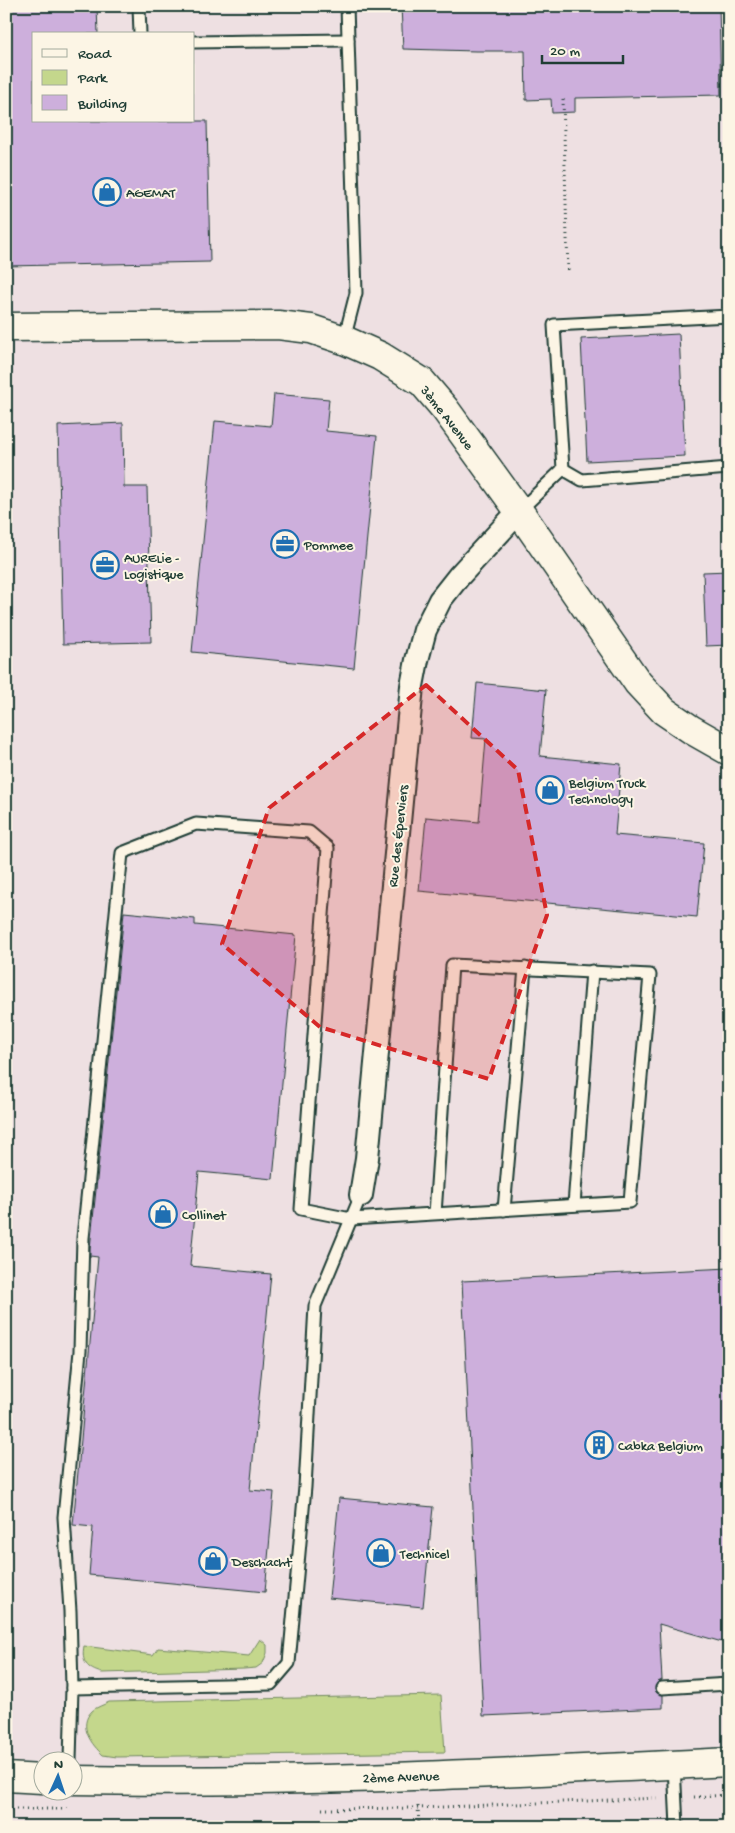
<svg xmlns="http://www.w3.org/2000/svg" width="735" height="1833" font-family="'Gochi Hand',sans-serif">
<rect width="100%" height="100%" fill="#fcf5e5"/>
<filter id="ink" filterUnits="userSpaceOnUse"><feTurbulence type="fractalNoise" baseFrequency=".02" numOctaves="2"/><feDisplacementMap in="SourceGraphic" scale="10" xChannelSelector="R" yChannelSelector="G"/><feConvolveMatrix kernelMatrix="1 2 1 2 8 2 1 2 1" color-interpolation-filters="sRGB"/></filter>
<g filter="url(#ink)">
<path fill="#eee0e2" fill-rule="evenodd" d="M6 6H729V1827H6ZM34 34H194V121H34ZM42 1760H72V1790H42Z"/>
<g fill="#c4d78c" stroke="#728a60">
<path d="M260 1639 267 1645V1653L263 1663 256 1668 244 1669 102 1673C87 1669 81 1662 84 1646L153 1655 158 1648 249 1656Z"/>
<path d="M441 1695 445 1752 117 1757 103 1755C92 1745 77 1726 92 1711 96 1707 104 1705 109 1702Z"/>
</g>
<g fill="#cdafdc" stroke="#1f3d34">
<path d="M6 6H97L98 34H34V121H207L210 262 6 266Z"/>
<path d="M401 6H719L721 95 575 98V112L552 113 551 99 526 100 525 51H476L403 49Z"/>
<path d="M679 334 685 456 587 461 581 339Z"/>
<path d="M274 394 329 399 326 431 377 436 354 668 192 652 215 421 271 426Z"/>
<path d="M123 423 124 487H147L151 642 63 644 58 426Z"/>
<path d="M729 571V645L706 646 703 572Z"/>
<path d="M477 683 546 690 540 756 621 764 615 835 704 843 697 917 419 891 426 817 479 822 486 739 472 738Z"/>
<path d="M124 912 195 919V925L296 935 273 1179 199 1172 190 1266 271 1274 250 1490 274 1492 265 1592 89 1575 93 1527 73 1525 98 1257 90 1256V1249Z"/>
<path d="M729 1268V1644L659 1624 662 1680 658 1682 655 1688 656 1692 663 1695V1708L483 1716 462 1281Z"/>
<path d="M339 1498 433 1507 423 1607 329 1598Z"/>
</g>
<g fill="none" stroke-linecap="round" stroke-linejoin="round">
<defs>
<g id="lane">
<path d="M139 6 140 34"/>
<path d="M194 42 348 40"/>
<path d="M344 340 356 293 347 6"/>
<path d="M563 469 582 480 729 468"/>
<path d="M519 511 563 469 554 325 729 316"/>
<path d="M574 1205 592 971"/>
<path d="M504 1210 525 968"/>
<path d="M72 1688 70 1611 64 1517 80 1351 83 1238 122 853 196 824 309 832 328 848 301 1209 351 1219 630 1202 650 975 452 965 435 1214"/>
<path d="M662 1688 729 1684"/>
<path d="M70 1760 72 1688 271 1684 289 1663 305 1487 315 1306 361 1195"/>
<path d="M674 1765 677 1827"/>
</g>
<path id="street" d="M361 1195 367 1158 412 686 417 660 425 630 440 600 459 576 519 511"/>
<g id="secondary">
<path d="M6 327 278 325 311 329 344 340 380 356 422 382 445 409 519 511 638 683 664 711 692 730 729 751"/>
<path d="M6 1777 42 1779"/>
<path d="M72 1780C291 1784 510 1773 729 1762"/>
</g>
</defs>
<use href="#lane" stroke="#1f3d34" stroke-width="15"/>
<use href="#street" stroke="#1f3d34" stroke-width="26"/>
<use href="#secondary" stroke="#1f3d34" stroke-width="31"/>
<g stroke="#1f3d34" stroke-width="3" stroke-dasharray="1 4" stroke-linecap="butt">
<path d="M563 99 568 272"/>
<path d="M694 1797 729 1795"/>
<path d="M418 1806 419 1827"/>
<path d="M6 1809H71"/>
<path d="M322 1809 418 1808 658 1798"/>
</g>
<use href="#lane" stroke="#fcf5e5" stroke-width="11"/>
<use href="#street" stroke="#fcf5e5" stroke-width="22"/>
<use href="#secondary" stroke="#fcf5e5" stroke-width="28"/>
</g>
</g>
<path fill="#d62828" fill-opacity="0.2" stroke="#d62828" stroke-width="4" stroke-dasharray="10 6" stroke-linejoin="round" d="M426 685 518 770 547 915 489 1079 320 1027 222 944 269 808Z"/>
<defs>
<symbol id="shop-ring" viewBox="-11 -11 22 22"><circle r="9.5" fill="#fcf5e5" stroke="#1f6fb2" stroke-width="1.5"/><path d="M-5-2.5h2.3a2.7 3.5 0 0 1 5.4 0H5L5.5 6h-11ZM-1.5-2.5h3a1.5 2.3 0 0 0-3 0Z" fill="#1f6fb2"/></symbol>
<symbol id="office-ring" viewBox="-11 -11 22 22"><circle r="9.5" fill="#fcf5e5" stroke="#1f6fb2" stroke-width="1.5"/><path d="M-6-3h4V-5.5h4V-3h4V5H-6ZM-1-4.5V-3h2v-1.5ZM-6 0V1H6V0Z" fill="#1f6fb2"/></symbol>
<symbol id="building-ring" viewBox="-11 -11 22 22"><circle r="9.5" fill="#fcf5e5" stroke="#1f6fb2" stroke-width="1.5"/><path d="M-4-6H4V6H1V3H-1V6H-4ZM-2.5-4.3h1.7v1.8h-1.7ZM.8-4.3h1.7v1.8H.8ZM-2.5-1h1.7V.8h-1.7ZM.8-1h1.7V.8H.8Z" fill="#1f6fb2"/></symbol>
</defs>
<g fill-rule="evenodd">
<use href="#shop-ring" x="91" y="176" width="32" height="32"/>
<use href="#office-ring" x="269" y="528" width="32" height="32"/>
<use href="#office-ring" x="89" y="549" width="32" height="32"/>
<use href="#shop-ring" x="534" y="774" width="32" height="32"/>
<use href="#shop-ring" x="147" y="1198" width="32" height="32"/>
<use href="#building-ring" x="583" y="1429" width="32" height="32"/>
<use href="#shop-ring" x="365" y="1537" width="32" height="32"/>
<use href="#shop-ring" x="197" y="1545" width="32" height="32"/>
</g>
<g text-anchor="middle" stroke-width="4" stroke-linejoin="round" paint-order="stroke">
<g font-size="14" fill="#1f3d34" stroke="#fcf5e5" text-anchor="start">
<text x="126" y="197">AGEMAT</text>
<text x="304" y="549">Pommee</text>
<text x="124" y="562">AURELie -<tspan x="124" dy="16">Logistique</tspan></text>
<text x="569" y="787">Belgium Truck<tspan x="569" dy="16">Technology</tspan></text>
<text x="182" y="1219">Collinet</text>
<text x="618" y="1450">Cabka Belgium</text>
<text x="400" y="1558">Technicel</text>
<text x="232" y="1566">Deschacht</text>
</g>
<g font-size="14" fill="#1f3d34" stroke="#fcf5e5">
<text transform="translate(448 417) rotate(52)" y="5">3ème Avenue</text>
<text transform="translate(397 836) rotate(-84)" y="5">Rue des Éperviers</text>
<text transform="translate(401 1776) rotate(-2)" y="5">2ème Avenue</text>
</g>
</g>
<rect width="735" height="1833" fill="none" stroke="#fcf5e5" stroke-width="25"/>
<rect x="12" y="12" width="710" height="1808" fill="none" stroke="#1f3d34" stroke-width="2" filter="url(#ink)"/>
<rect x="32" y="32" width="162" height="90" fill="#fcf5e5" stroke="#a4ab9e"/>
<rect x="42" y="49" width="25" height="8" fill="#fcf5e5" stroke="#a4ab9e"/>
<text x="78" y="58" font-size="15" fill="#1f3d34">Road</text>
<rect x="42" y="70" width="25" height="15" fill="#c4d78c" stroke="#a4ab9e"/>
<text x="78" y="82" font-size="15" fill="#1f3d34">Park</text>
<rect x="42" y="95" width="25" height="15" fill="#cdafdc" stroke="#a4ab9e"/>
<text x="78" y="108" font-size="15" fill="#1f3d34">Building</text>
<g transform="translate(58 1776) rotate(3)"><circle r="24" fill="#fcf5e5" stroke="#a4ab9e"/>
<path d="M0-4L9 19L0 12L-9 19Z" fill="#1f6fb2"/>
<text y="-8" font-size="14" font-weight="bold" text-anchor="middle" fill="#1f3d34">N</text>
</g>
<path d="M542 55v8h81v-8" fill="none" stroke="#1f3d34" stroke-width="2.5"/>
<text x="550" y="55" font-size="15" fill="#1f3d34" stroke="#fcf5e5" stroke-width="4" paint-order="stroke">20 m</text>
</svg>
